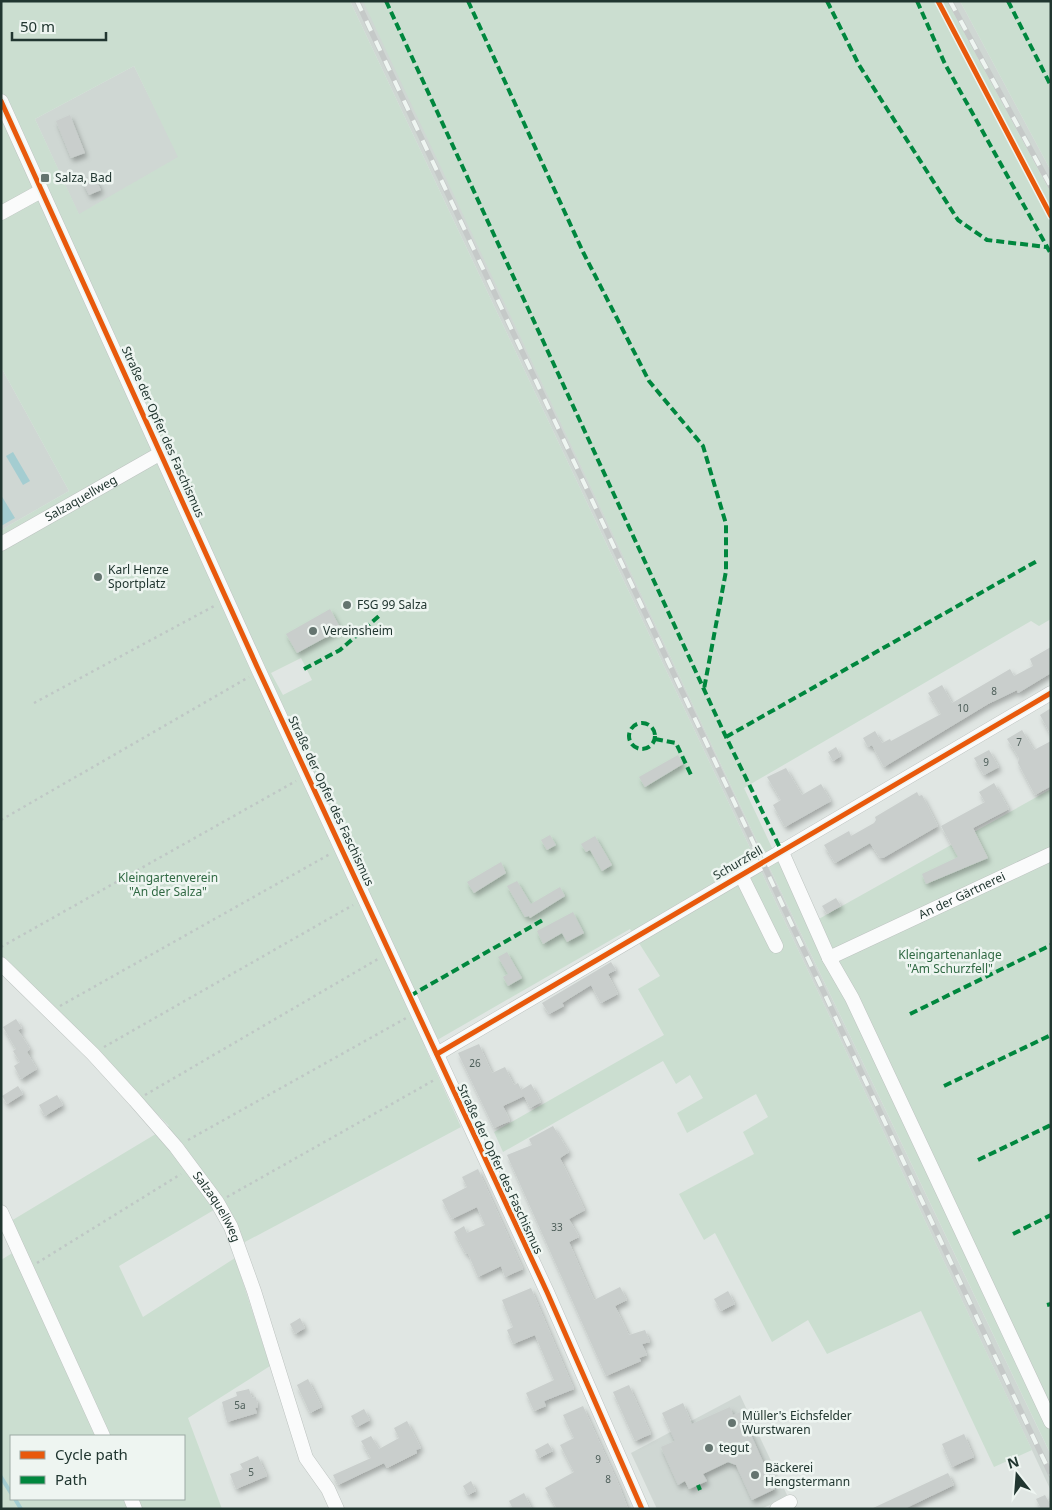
<svg xmlns="http://www.w3.org/2000/svg" width="1052" height="1510" font-family="'Noto Sans',sans-serif">
<defs>
<filter id="shadow"><feDropShadow dx="2.5" dy="4" stdDeviation="2.5" flood-color="#0004"/></filter>
</defs>
<rect width="100%" height="100%" fill="#e0e6e3"/>
<g fill="#cfd7d3">
<path d="M350 1H364L762 852 1046 1445 1051 1455V1491L828 1013Z"/>
<path d="M947 1H960L1051 171V193Z"/>
<path d="M134 66 179 157 79 215 35 119Z"/>
<path d="M1 367 69 491 1 530Z"/>
<path d="M740 1395 788 1497 761 1509H657L631 1453Z"/>
</g>
<g fill="#cbded0" fill-rule="evenodd">
<path d="M1 1H350L828 1013 1032 1450 994 1467 921 1311 827 1354 808 1320 772 1342 715 1233 704 1240 679 1194 754 1154 743 1132 768 1117 756 1094 687 1133 677 1113 703 1098 690 1075 676 1084 663 1061 503 1152 494 1132 664 1035 638 989 660 976 630 929 425 1047 461 1127 243 1243 224 1204 119 1266 143 1317 235 1258 270 1366 188 1418 222 1509H1V1260L14 1252 5 1233 1 1235V1224L11 1221 169 1126 1 957V530L69 491 1 367ZM134 66 178 157 79 214 35 119ZM301 658 312 680 283 695 271 673ZM11 1436H184V1499H11Z"/>
<path d="M363 1H947L1051 193V619L1039 626 1031 621 744 788 808 925 1051 789V1455L762 852Z"/>
<path d="M960 1H1051V171Z"/>
</g>
<g fill="#a4cdd1">
<path d="M13 452 30 481 23 485 6 456Z"/>
<path d="M1 495 15 518 1 526Z"/>
</g>
<g fill="none" stroke-linecap="round" stroke-linejoin="round">
<g stroke="#a4cdd1" stroke-width="4">
<path d="M1 1477 11 1493"/>
<path d="M15 1499 21 1509"/>
</g>
</g>
<g fill="#c9cecc" filter="url(#shadow)">
<path d="M70 115 85 153 71 158 56 121Z"/>
<path d="M93 174 101 190 89 195 82 180Z"/>
<path d="M330 609 341 629 297 653 286 634Z"/>
<path d="M1051 647V673L1018 693 1017 690 988 704 884 767 872 745 868 747 863 738 875 731 882 743 890 739 891 741 941 714 928 693 942 685 952 703 1010 669 1014 676 1033 666 1030 659Z"/>
<path d="M1051 708V735L1040 715Z"/>
<path d="M1022 730 1034 750 1051 741V786L1035 795 1018 763 1019 758 1007 739Z"/>
<path d="M836 747 841 756 833 761 828 752Z"/>
<path d="M989 750 999 767 984 775 974 758Z"/>
<path d="M678 755 683 764 645 787 639 777Z"/>
<path d="M786 768 802 795 821 784 831 801 785 827 773 805 781 800 767 777Z"/>
<path d="M994 783 1009 809 973 828 988 858 926 884 922 874 958 857 941 826 985 802 979 792Z"/>
<path d="M917 792 919 796 922 795 938 826 883 858H880L870 843 835 863 824 845 849 831 851 836 874 823 876 820 875 817Z"/>
<path d="M550 835 556 845 547 850 541 840Z"/>
<path d="M595 836 612 865 602 871 590 850 586 852 581 844Z"/>
<path d="M501 862 506 873 474 893 467 882Z"/>
<path d="M517 881 531 904 560 887 565 896 530 918 529 916 525 917 507 886Z"/>
<path d="M836 898 841 906 827 914 822 906Z"/>
<path d="M573 912 584 933 567 942 562 933 543 944 537 931Z"/>
<path d="M507 952 522 978 508 986 503 977 508 974 498 957Z"/>
<path d="M611 962 616 970 608 974 618 994 601 1003 591 985 562 1003 564 1006 549 1014 542 1003Z"/>
<path d="M16 1019 22 1028 18 1030 30 1049 27 1052 37 1069 21 1079 14 1066 20 1062 13 1051 16 1049 3 1027Z"/>
<path d="M479 1044 492 1073 505 1067 514 1085 518 1083 524 1096 503 1106 510 1121 494 1128 458 1053Z"/>
<path d="M531 1084 541 1102 530 1108 521 1090Z"/>
<path d="M18 1086 23 1094 7 1104 2 1096Z"/>
<path d="M57 1095 63 1105 45 1116 39 1105Z"/>
<path d="M553 1126 569 1152 560 1158 585 1210 569 1219 579 1237 569 1242 594 1300 620 1287 627 1300 615 1306 629 1335 645 1330 650 1342 642 1344 647 1355 639 1358 641 1361 606 1376 507 1155 532 1145 529 1139Z"/>
<path d="M478 1169 523 1269 505 1277 501 1266 478 1277 468 1253 466 1254 454 1232 464 1226 467 1233 485 1225 477 1207 452 1219 442 1200 467 1187 462 1177Z"/>
<path d="M531 1288 574 1389 544 1401 546 1406 534 1411 526 1393 554 1380 535 1335 513 1344 507 1330 513 1327 502 1300Z"/>
<path d="M728 1291 735 1304 721 1311 714 1299Z"/>
<path d="M300 1318 305 1328 295 1334 290 1324Z"/>
<path d="M308 1379 322 1407 310 1413 297 1385Z"/>
<path d="M629 1385 651 1434 635 1441 613 1392Z"/>
<path d="M249 1389 252 1398 256 1397 258 1407 255 1408 257 1413 227 1422 222 1402 237 1396 236 1392Z"/>
<path d="M683 1403 692 1424 730 1407 733 1415 741 1412 775 1489 752 1500 736 1465 728 1462 703 1474 707 1481 689 1489 685 1481 678 1485 661 1447 675 1441 662 1413Z"/>
<path d="M583 1406 619 1485 628 1509H557L545 1488 574 1472 560 1445 574 1438 563 1415Z"/>
<path d="M364 1409 370 1420 357 1427 351 1416Z"/>
<path d="M407 1421 421 1448 416 1450 417 1453 387 1468 384 1463 338 1485 333 1475 371 1458 361 1441 371 1436 379 1449 399 1438 394 1428Z"/>
<path d="M964 1434 974 1457 952 1467 942 1444Z"/>
<path d="M548 1443 553 1451 539 1458 535 1450Z"/>
<path d="M258 1456 267 1476 236 1489 230 1474 243 1469 240 1464Z"/>
<path d="M948 1473 954 1485 904 1509H871Z"/>
<path d="M471 1481 476 1491 468 1495 463 1486Z"/>
<path d="M524 1493 532 1509H513L509 1501Z"/>
<path d="M1045 1495 1051 1506V1509H1041L1036 1499Z"/>
</g>
<g fill="none" stroke-linecap="round" stroke-linejoin="round">
<defs>
<g id="minor">
<path d="M1 101 259 671 547 1292 642 1509"/>
<path d="M1 213 41 191"/>
<path id="s1" d="M1 544 161 453"/>
<path id="s2" d="M781 850 829 958 1051 854"/>
<path d="M740 873 776 946"/>
<path d="M829 958 852 998 1051 1422"/>
<path id="s3" d="M1 964 93 1054 135 1100 176 1147 217 1202 231 1227 254 1291 306 1458 328 1489 337 1509"/>
<path d="M437 1054 1051 693"/>
<path d="M1 1212 103 1436"/>
<path d="M131 1499 135 1509"/>
<path d="M777 1509 790 1502"/>
</g>
</defs>
<use href="#minor" stroke="#bdc3c0" stroke-width="15"/>
<g stroke="#bfc7c5" stroke-width="2.5" stroke-dasharray="2.5 4" stroke-linecap="butt">
<path d="M34 703 216 605"/>
<path d="M1 820 249 677"/>
<path d="M1 947 296 781"/>
<path d="M60 1006 330 854"/>
<path d="M104 1047 353 905"/>
<path d="M145 1095 378 959"/>
<path d="M188 1140 408 1017"/>
<path d="M227 1197 436 1079"/>
<path d="M37 1263 181 1174"/>
</g>
<use href="#minor" stroke="#fafbfb" stroke-width="14"/>
<defs>
<g id="rail">
<path d="M357 1 1051 1475"/>
<path d="M950 1 1051 187"/>
</g>
</defs>
<use href="#rail" stroke="#c5c9c8" stroke-width="5.5"/>
<use href="#rail" stroke="#eef5f1" stroke-width="4" stroke-dasharray="11" stroke-linecap="butt"/>
<g stroke="#00873e" stroke-width="4" stroke-dasharray="8 4" stroke-linecap="butt">
<path d="M386 1 726 737 781 850"/>
<path d="M468 1 583 252 649 381 703 446 726 524V571L704 689"/>
<path d="M827 1 859 65 958 220 987 240 1047 247"/>
<path d="M917 1 945 64 1051 254"/>
<path d="M1008 1 1051 86"/>
<path d="M304 669 340 650 379 616"/>
<circle cx="642" cy="736" r="13"/>
<path d="M726 737 1037 561"/>
<path d="M655 739 676 743 692 777"/>
<path d="M410 996 543 920"/>
<path d="M910 1014 1051 945"/>
<path d="M944 1086 1051 1035"/>
<path d="M978 1160 1051 1125"/>
<path d="M1013 1234 1051 1215"/>
<path d="M1047 1305 1051 1304"/>
<path d="M698 1485 700 1490"/>
</g>
<defs>
<g id="cycleway">
<path d="M938 1 1051 216"/>
<path d="M1 101 259 671 547 1292 642 1509"/>
<path d="M437 1054 1051 693"/>
</g>
</defs>
<use href="#cycleway" stroke="#eef5f1" stroke-width="8"/>
<use href="#cycleway" stroke="#e8590c" stroke-width="5"/>
</g>
<g fill="#64746f" stroke="#eef5f1" stroke-width="2">
<rect x="40" y="173" width="10" height="10" rx="2.5"/>
<circle cx="98" cy="577" r="5"/>
<circle cx="347" cy="605" r="5"/>
<circle cx="313" cy="631" r="5"/>
<circle cx="732" cy="1423" r="5"/>
<circle cx="709" cy="1448" r="5"/>
<circle cx="755" cy="1475" r="5"/>
</g>
<g text-anchor="middle" stroke-width="5" stroke-linejoin="round" paint-order="stroke">
<g font-size="10" fill="#4c5d58">
<text x="994" y="695">8</text>
<text x="963" y="712">10</text>
<text x="1019" y="746">7</text>
<text x="986" y="766">9</text>
<text x="475" y="1067">26</text>
<text x="557" y="1231">33</text>
<text x="240" y="1409">5a</text>
<text x="598" y="1463">9</text>
<text x="251" y="1476">5</text>
<text x="608" y="1483">8</text>
</g>
<g font-size="12" fill="#213630" stroke="#eef5f1" text-anchor="start">
<text x="55" y="182">Salza, Bad</text>
<text x="108" y="574">Karl Henze<tspan x="108" dy="14">Sportplatz</tspan></text>
<text x="357" y="609">FSG 99 Salza</text>
<text x="323" y="635">Vereinsheim</text>
<text x="742" y="1420">Müller's Eichsfelder<tspan x="742" dy="14">Wurstwaren</tspan></text>
<text x="719" y="1452">tegut</text>
<text x="765" y="1472">Bäckerei<tspan x="765" dy="14">Hengstermann</tspan></text>
</g>
<g font-size="12" fill="#213630" stroke="#eef5f1">
<text transform="translate(163 432) rotate(66)" y="4">Straße der Opfer des Faschismus</text>
<text dy="4" stroke="none"><textPath href="#s1" startOffset="92">Salzaquellweg</textPath></text>
<text transform="translate(331 801) rotate(65)" y="4">Straße der Opfer des Faschismus</text>
<text transform="translate(738 863) rotate(-30)" y="4">Schurzfell</text>
<text dy="4" stroke="none"><textPath href="#s2" startOffset="265">An der Gärtnerei</textPath></text>
<text transform="translate(500 1169) rotate(65)" y="4">Straße der Opfer des Faschismus</text>
<text dy="4" stroke="none"><textPath href="#s3" startOffset="326">Salzaquellweg</textPath></text>
</g>
<g font-size="12" fill="#306943" stroke="#eef5f1">
<text x="168" y="882">Kleingartenverein<tspan x="168" dy="14">"An der Salza"</tspan></text>
<text x="950" y="959">Kleingartenanlage<tspan x="950" dy="14">"Am Schurzfell"</tspan></text>
</g>
</g>
<rect width="1052" height="1510" fill="none" stroke="#213630" stroke-width="5"/>
<rect x="10" y="1435" width="175" height="65" fill="#eef5f1" stroke="#9ca9a4"/>
<rect x="20" y="1451" width="25" height="8" fill="#e8590c" stroke="#9ca9a4"/>
<text x="55" y="1460" font-size="15" fill="#213630">Cycle path</text>
<rect x="20" y="1476" width="25" height="8" fill="#00873e" stroke="#9ca9a4"/>
<text x="55" y="1485" font-size="15" fill="#213630">Path</text>
<g transform="translate(1017 1475) rotate(343)" stroke="#eef5f1" stroke-width="4" paint-order="stroke">
<path d="M0-4L9 19L0 12L-9 19Z" fill="#213630"/>
<text y="-8" font-size="14" font-weight="bold" text-anchor="middle" fill="#213630">N</text>
</g>
<path d="M12 32v8h94v-8" fill="none" stroke="#213630" stroke-width="2.5"/>
<text x="20" y="32" font-size="15" fill="#213630" stroke="#eef5f1" stroke-width="4" paint-order="stroke">50 m</text>
</svg>
